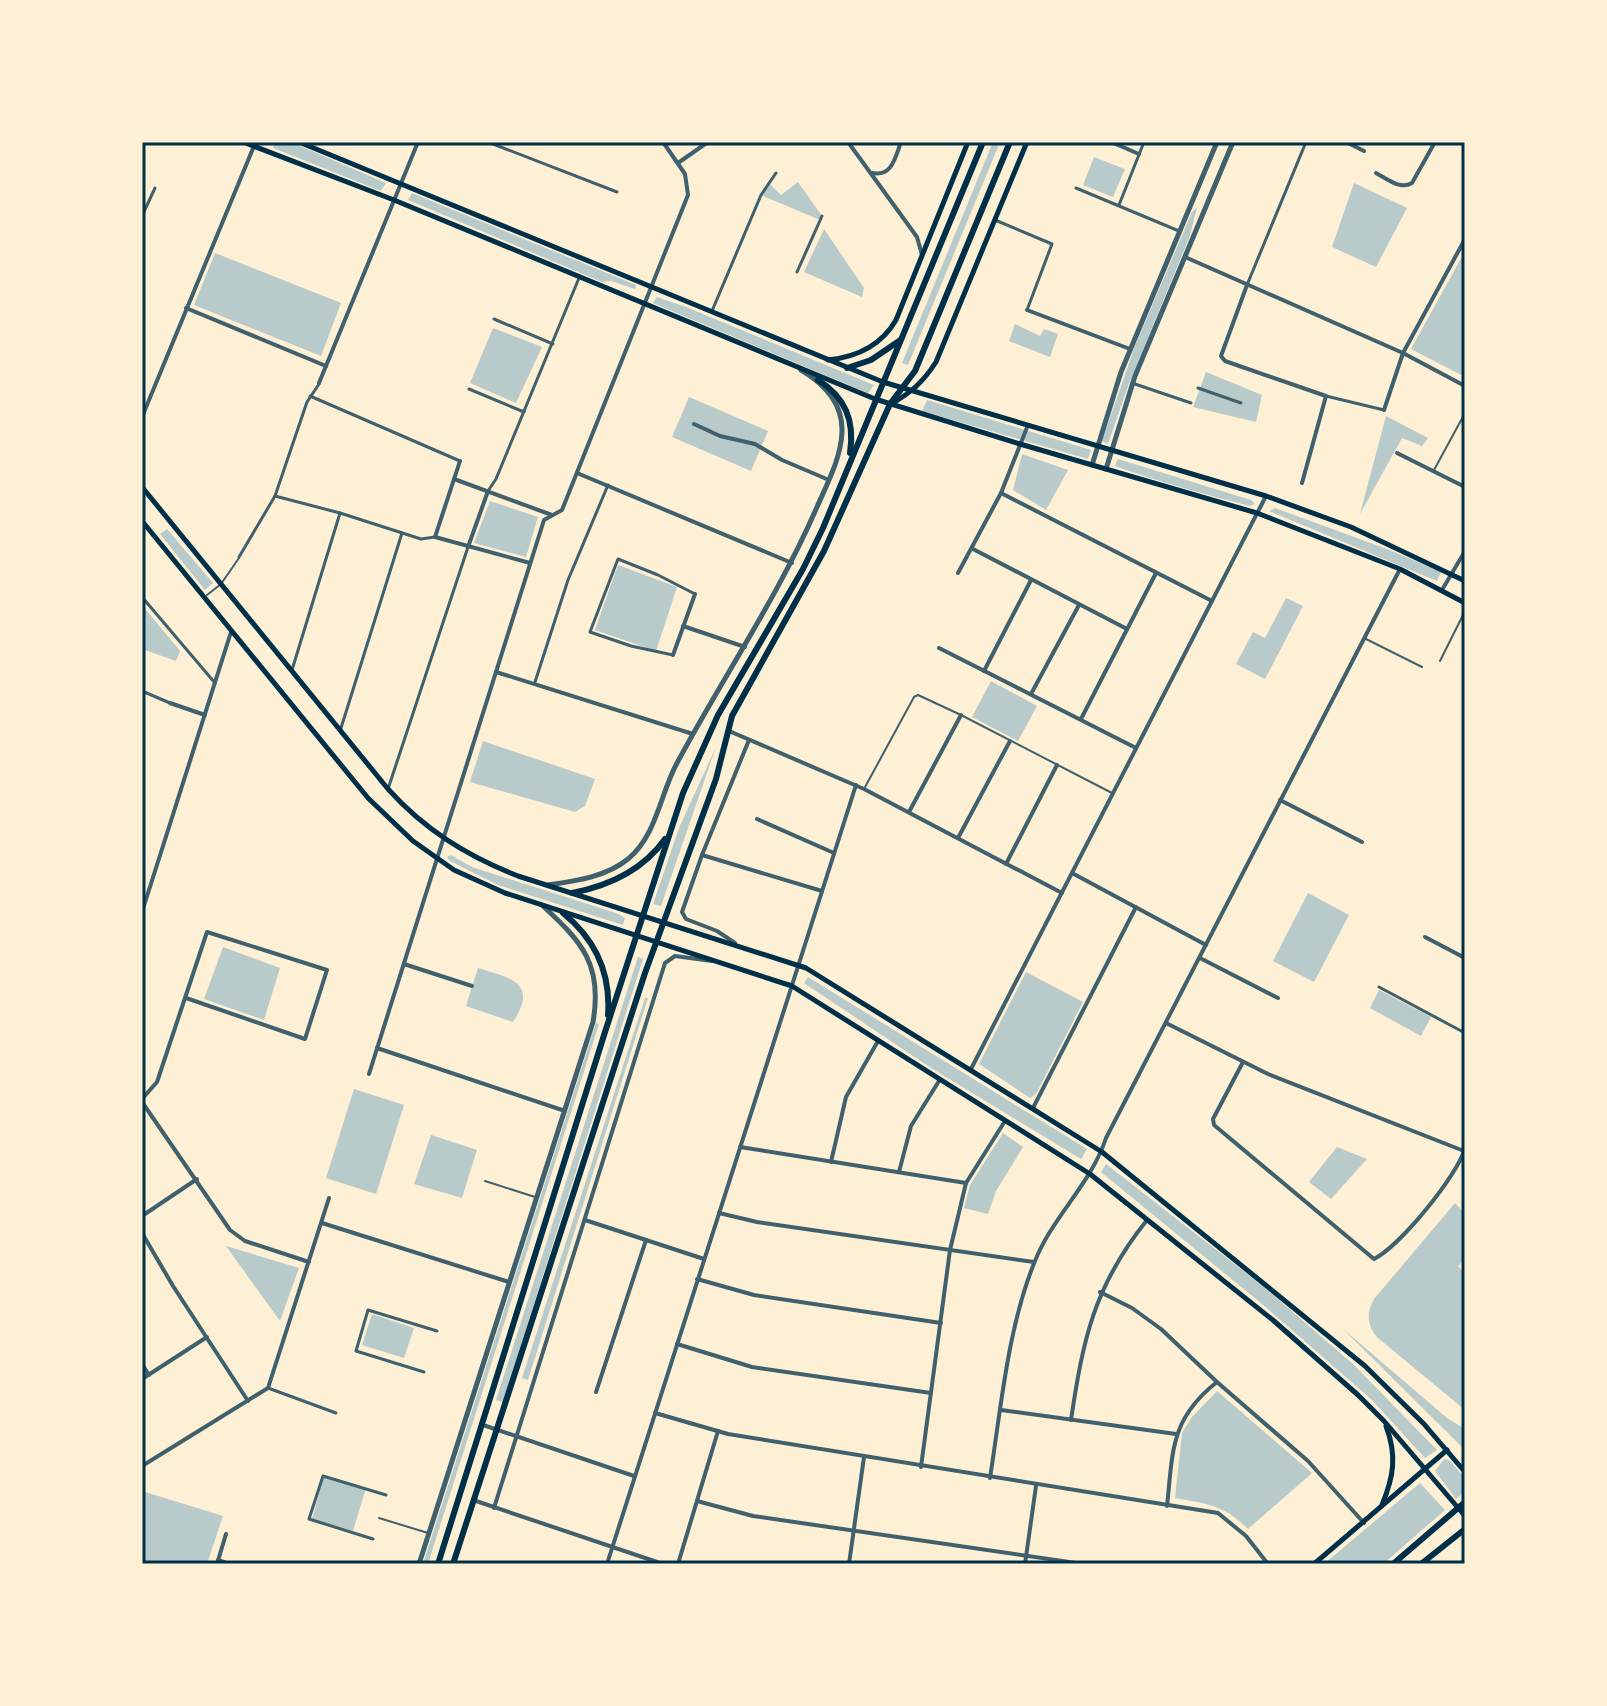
<svg xmlns="http://www.w3.org/2000/svg" width="1607" height="1706" font-family="'Work Sans',sans-serif">
<rect width="100%" height="100%" fill="#fdf0d5"/>
<g fill="#b9caca">
<path d="M275 142H291L386 183 381 191 273 148Z"/>
<path d="M993 142H1000L908 365 902 363Z"/>
<path d="M1094 157 1125 169 1113 197 1083 185Z"/>
<path d="M798 182 822 216 820 220 761 195 770 184 781 195Z"/>
<path d="M1354 183 1407 208 1376 267 1332 247Z"/>
<path d="M412 193 636 285 635 289 611 281 602 282 408 200Z"/>
<path d="M1197 208 1189 238 1128 386 1108 444 1102 441 1135 346 1192 212Z"/>
<path d="M824 229 864 288 862 297 804 272Z"/>
<path d="M1465 251V377L1411 349Z"/>
<path d="M215 253 341 303 321 356 194 305Z"/>
<path d="M657 297 686 307 874 385 868 393 653 303Z"/>
<path d="M1015 324 1040 336 1044 329 1058 334 1050 357 1009 341Z"/>
<path d="M493 328 542 347 516 403 470 383Z"/>
<path d="M1206 372 1262 395 1256 422 1193 407Z"/>
<path d="M689 397 768 431 751 471 672 437Z"/>
<path d="M927 400 1091 450 1088 459 922 411Z"/>
<path d="M1386 416 1428 438 1422 446 1402 438 1360 514Z"/>
<path d="M1022 454 1068 470 1046 510 1013 490Z"/>
<path d="M1118 459 1251 500 1255 504 1250 506C1204 494 1159 482 1115 466Z"/>
<path d="M490 501 538 517 526 557 474 543Z"/>
<path d="M1275 508 1387 549 1441 572 1437 581 1269 511Z"/>
<path d="M167 529 213 583 205 590 160 534Z"/>
<path d="M618 565 677 587 656 651 595 630Z"/>
<path d="M1286 598 1303 606 1265 679 1236 664 1253 632 1265 638Z"/>
<path d="M142 605 180 651 176 661 142 649Z"/>
<path d="M991 681 1037 706 1018 741 972 717Z"/>
<path d="M483 741 595 779 585 806 575 812 470 782Z"/>
<path d="M716 747 661 906 653 904 679 828Z"/>
<path d="M451 855 472 867 616 913 625 918 623 925 498 885 450 861 447 857Z"/>
<path d="M1308 893 1349 915 1314 982 1273 961Z"/>
<path d="M223 947 280 968 264 1020 204 999Z"/>
<path d="M638 957 643 959 503 1402 496 1400Z"/>
<path d="M478 968C510 978 539 982 513 1022L466 1006Z"/>
<path d="M1026 972 1083 1002 1036 1094 1030 1098 979 1064Z"/>
<path d="M808 977 1087 1149 1081 1159 931 1068 804 983Z"/>
<path d="M1379 990 1431 1017 1421 1036 1370 1008Z"/>
<path d="M645 998H648L528 1380 522 1378Z"/>
<path d="M596 1023 599 1024 428 1564H423Z"/>
<path d="M354 1089 404 1105 376 1194 326 1178Z"/>
<path d="M1003 1133 1023 1147 996 1191 988 1214 964 1208 970 1185Z"/>
<path d="M431 1135 477 1150 462 1198 414 1184Z"/>
<path d="M1337 1147 1367 1159 1331 1199 1309 1182Z"/>
<path d="M1106 1164 1260 1284 1353 1364 1437 1450 1425 1458 1372 1400 1262 1304 1101 1172Z"/>
<path d="M1455 1203 1465 1214V1259L1458 1266 1465 1273V1410L1378 1338C1367 1326 1366 1313 1374 1299Z"/>
<path d="M226 1246 299 1268 280 1321Z"/>
<path d="M372 1314 414 1328 404 1358 362 1345Z"/>
<path d="M1342 1328 1447 1418 1465 1429V1450Z"/>
<path d="M1217 1391 1312 1473 1248 1529C1224 1505 1208 1504 1175 1498L1182 1433 1191 1418Z"/>
<path d="M1444 1459 1449 1460 1465 1478V1492L1456 1499 1435 1471Z"/>
<path d="M324 1476 366 1488 353 1531 312 1519Z"/>
<path d="M1420 1483 1445 1510 1383 1564H1324Z"/>
<path d="M142 1491 223 1516 207 1564 142 1563Z"/>
</g>
<g fill="none" stroke-linecap="round" stroke-linejoin="round">
<g stroke="#3f606c" stroke-width="2">
<path d="M1434 470 1465 413"/>
<path d="M207 595 221 584 239 558"/>
<path d="M1364 638 1422 667"/>
<path d="M1440 661 1465 611"/>
<path d="M864 789 914 697 918 695 961 715 1112 793"/>
<path d="M485 1181 535 1197"/>
<path d="M379 1518 428 1533"/>
</g>
<g stroke="#3f606c" stroke-width="3">
<path d="M488 142 617 192"/>
<path d="M1076 188 1179 231"/>
<path d="M1119 205 1144 142"/>
<path d="M142 216 155 188"/>
<path d="M995 220 1052 244 1027 310"/>
<path d="M797 272 822 216"/>
<path d="M1247 285 1306 142"/>
<path d="M712 311 761 195 776 173"/>
<path d="M494 319 553 344"/>
<path d="M1132 383 1191 403"/>
<path d="M1198 388 1241 403"/>
<path d="M469 389 524 412"/>
<path d="M310 396 460 461"/>
<path d="M1326 396 1384 410"/>
<path d="M488 491 496 479 579 278"/>
<path d="M275 496 340 513 421 539 435 537"/>
<path d="M239 557 275 496 307 402 319 384"/>
<path d="M142 597 215 683"/>
<path d="M673 655 631 646 590 632 618 559 658 575 695 594"/>
<path d="M292 670 340 513"/>
<path d="M535 682 568 580 608 485"/>
<path d="M142 691 170 703"/>
<path d="M341 728 402 533"/>
<path d="M388 789 468 547"/>
<path d="M1379 987 1465 1033"/>
<path d="M424 1372 356 1351 368 1310 437 1331"/>
<path d="M268 1388 336 1413"/>
<path d="M373 1539 309 1519 323 1476 386 1495"/>
<path d="M142 1561 151 1564"/>
</g>
<g stroke="#3f606c" stroke-width="4">
<path d="M848 142 917 237 922 255"/>
<path d="M1111 142 1139 154"/>
<path d="M1346 142 1364 151"/>
<path d="M678 163 708 142"/>
<path d="M872 173C892 177 895 158 901 142"/>
<path d="M1376 173C1387 179 1400 190 1412 183L1435 142"/>
<path d="M1185 257 1403 353 1465 386"/>
<path d="M1247 285 1221 356 1225 361 1326 396 1302 483"/>
<path d="M186 308 326 366"/>
<path d="M1027 310 1130 349"/>
<path d="M319 383 418 142"/>
<path d="M1384 410 1403 353 1465 239"/>
<path d="M142 417 254 146"/>
<path d="M694 424 720 436 755 444 782 460 829 480"/>
<path d="M1397 453 1465 487"/>
<path d="M460 461 435 537 530 563"/>
<path d="M577 473 792 563"/>
<path d="M454 479 552 515"/>
<path d="M1001 493 1212 601"/>
<path d="M468 547 488 491"/>
<path d="M973 549 1127 629"/>
<path d="M958 573 1001 493 1028 425"/>
<path d="M1442 590 1465 551"/>
<path d="M683 626 745 647"/>
<path d="M939 648 1136 748"/>
<path d="M673 655 695 594"/>
<path d="M984 671 1031 580"/>
<path d="M496 672 693 734"/>
<path d="M1031 694 1079 605"/>
<path d="M170 703 205 715"/>
<path d="M1081 719 1156 573"/>
<path d="M729 731 864 789 1062 893"/>
<path d="M1280 800 1362 842"/>
<path d="M909 812 961 715"/>
<path d="M757 819 834 853"/>
<path d="M958 838 1010 741"/>
<path d="M702 855 822 891"/>
<path d="M1006 864 1057 765"/>
<path d="M1072 873 1206 945"/>
<path d="M142 912 231 632"/>
<path d="M1425 937 1465 958"/>
<path d="M735 943 717 931 686 919 682 912 702 855 749 740"/>
<path d="M1200 958 1278 998"/>
<path d="M404 964 472 986"/>
<path d="M1166 1023 1268 1074 1464 1151"/>
<path d="M377 1048 565 1111"/>
<path d="M1243 1062 1213 1119 1214 1125 1374 1259C1400 1246 1458 1175 1465 1148"/>
<path d="M971 1069 1266 496"/>
<path d="M369 1074 544 520 562 510 688 195 685 174 663 142"/>
<path d="M142 1099 157 1082 207 932 327 970 305 1039 186 998"/>
<path d="M142 1102 230 1230 245 1241 309 1262"/>
<path d="M1033 1108 1136 907"/>
<path d="M740 1147 966 1183"/>
<path d="M831 1162 846 1097 878 1041"/>
<path d="M899 1172 911 1126 939 1081"/>
<path d="M719 1213 757 1222 1034 1262"/>
<path d="M142 1216 197 1179"/>
<path d="M585 1220 704 1259"/>
<path d="M322 1223 509 1282"/>
<path d="M142 1233 173 1286 248 1401"/>
<path d="M697 1279 754 1295 941 1323"/>
<path d="M1100 1292 1132 1308 1161 1329 1217 1382 1308 1461 1364 1523"/>
<path d="M677 1344 752 1367 931 1393"/>
<path d="M142 1364 149 1375"/>
<path d="M142 1379 207 1337"/>
<path d="M596 1392 646 1240"/>
<path d="M1001 1410 1176 1434"/>
<path d="M655 1413 728 1434 1218 1513 1246 1536 1268 1564"/>
<path d="M1071 1420C1083 1339 1094 1286 1147 1220"/>
<path d="M483 1425 634 1476"/>
<path d="M142 1466 268 1388 329 1198"/>
<path d="M921 1467 950 1250 966 1183 1005 1121"/>
<path d="M990 1478C1001 1408 1008 1326 1035 1261 1053 1216 1091 1184 1106 1138L1400 569"/>
<path d="M473 1500 663 1564"/>
<path d="M697 1501 753 1516 1083 1564"/>
<path d="M1167 1506C1173 1451 1170 1419 1217 1382"/>
<path d="M494 1508 665 963 675 956 712 961"/>
<path d="M218 1560 229 1564"/>
<path d="M217 1564 226 1534"/>
<path d="M607 1564 856 785"/>
<path d="M678 1564 718 1431"/>
<path d="M849 1564 864 1457"/>
<path d="M1025 1564 1036 1486"/>
</g>
<g stroke="#3f606c" stroke-width="5">
<path d="M1092 465 1121 372 1217 142"/>
<path d="M1106 469 1135 376 1233 142"/>
<path d="M548 885C575 881 606 877 628 859 657 835 660 794 677 763 723 677 778 597 817 507 827 484 841 458 842 432 843 403 825 384 801 370"/>
<path d="M419 1564 593 1022C603 965 582 942 543 906"/>
</g>
<g stroke="#003049" stroke-width="5">
<path d="M243 142 394 200 875 399 1020 444 1257 513 1400 569 1465 603"/>
<path d="M299 142 883 382 1266 496 1351 527 1465 581"/>
<path d="M828 360C857 357 881 346 896 320L968 142"/>
<path d="M891 404C912 392 923 382 936 362L1027 142"/>
<path d="M142 487 388 789C425 830 467 856 518 876L806 968 1102 1152 1365 1366 1424 1424 1465 1472"/>
<path d="M142 521 368 798 413 841 454 870 505 893 792 986 1090 1174 1274 1321 1358 1395 1384 1421 1465 1516"/>
<path d="M1382 1505C1394 1476 1397 1455 1386 1426"/>
<path d="M1314 1564 1447 1450"/>
</g>
<g stroke="#003049" stroke-width="6">
<path d="M847 368 871 360 899 341"/>
<path d="M818 380C845 397 855 420 850 453"/>
<path d="M572 893C608 886 643 870 665 839"/>
<path d="M563 913C595 939 611 973 608 1015"/>
<path d="M438 1564 605 1032 683 793 718 715 803 569 823 528 983 142"/>
<path d="M453 1564 645 973 716 779 732 716 824 551 890 404 915 371 1010 142"/>
<path d="M1393 1564 1465 1502"/>
<path d="M1421 1564 1465 1529"/>
</g>
</g>
<rect width="1607" height="1706" fill="none" stroke="#fdf0d5" stroke-width="288"/>
<rect x="144" y="144" width="1319" height="1418" fill="none" stroke="#003049" stroke-width="3"/>
</svg>
